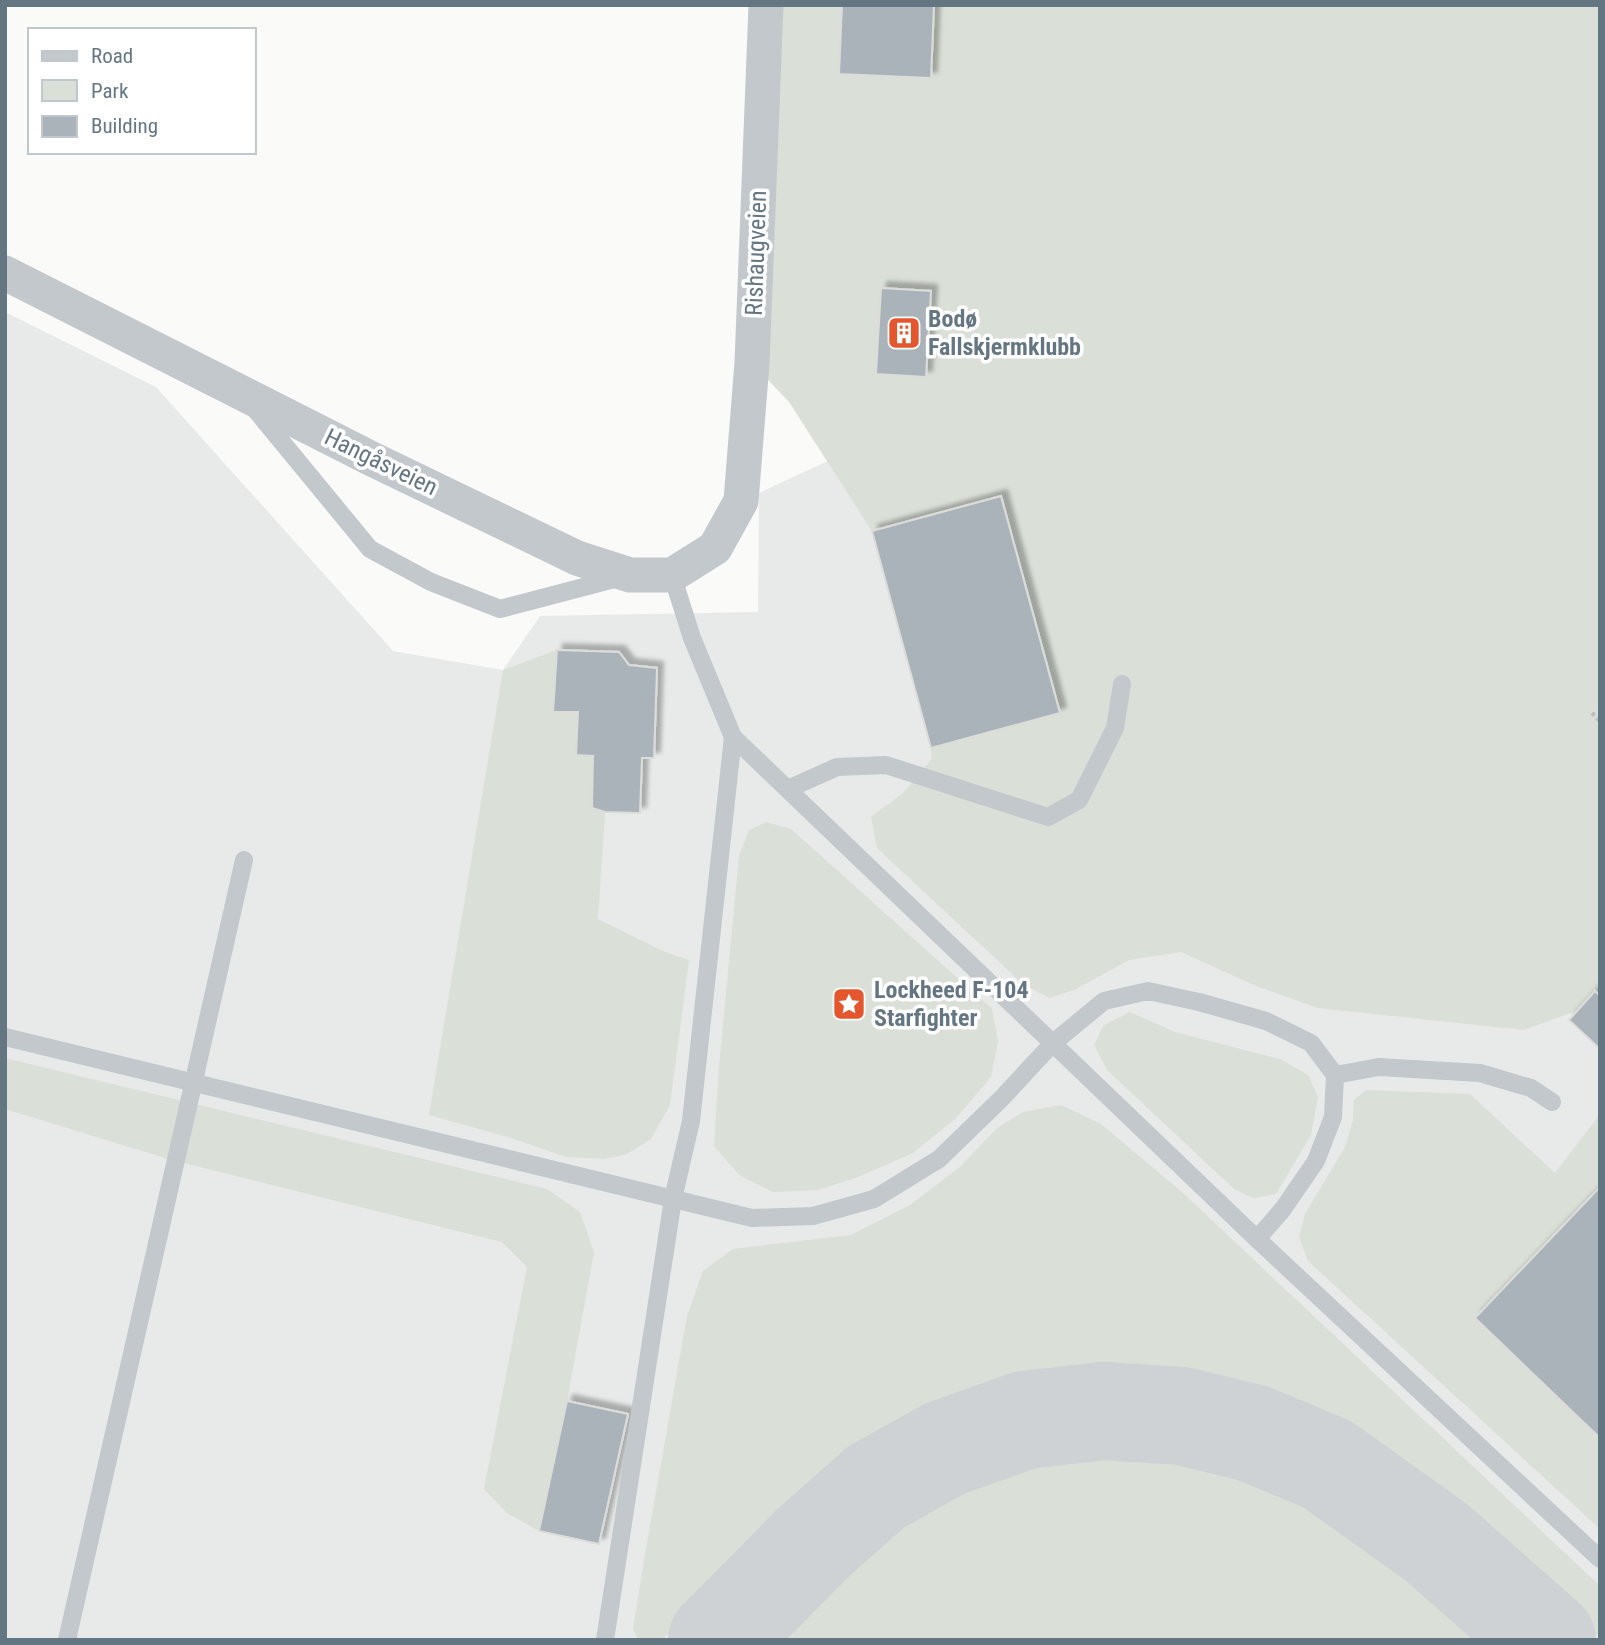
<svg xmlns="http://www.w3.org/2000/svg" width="1605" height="1645" font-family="'Roboto Condensed',sans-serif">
<defs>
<filter id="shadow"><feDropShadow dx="6" dy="-6" stdDeviation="2" flood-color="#0004"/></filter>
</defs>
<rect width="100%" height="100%" fill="#fafaf8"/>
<path fill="#e8e9e9" d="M5 312 156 387 393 651 503 670 540 616 758 612 759 493 1014 375 1600 931V1640H5Z"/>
<g fill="#dadfd7">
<path d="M766 5H1600V1002L1524 1030 1318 1008 1256 986 1181 952 1129 960 1076 989 1050 998 1024 985 877 848 871 817 902 794 932 759 931 748 1059 713 1000 496 872 531 789 402 752 363Z"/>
<path d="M557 650 553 712H578L576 754 593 756 592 807 605 812 598 919 665 952 689 960 670 1105 651 1139 627 1154 604 1159 566 1157 514 1139 429 1115 503 670Z"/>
<path d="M766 822 791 829 992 1009 998 1041 991 1077 956 1118 913 1153 858 1177 818 1190 773 1192 739 1175 714 1146 719 1067 739 856 749 830Z"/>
<path d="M1130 1012 1175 1032 1280 1059 1308 1075 1318 1097 1311 1135 1276 1194 1254 1198 1234 1189 1107 1070 1094 1045 1104 1025Z"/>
<path d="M5 1058 547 1189 580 1212 594 1252 567 1401 539 1531 507 1513 484 1489 527 1267 502 1242 175 1161 5 1109Z"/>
<path d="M1366 1090 1470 1094 1555 1173 1600 1114V1529L1308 1261 1299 1237 1305 1214 1345 1147 1353 1120 1354 1100Z"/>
<path d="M1061 1105 1101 1124 1183 1193 1600 1586V1638L1530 1577 1360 1441 1252 1386 1157 1367 1054 1372 976 1392 891 1430 824 1474 662 1640H638L633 1629 643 1566 687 1316 703 1271 733 1249 851 1235 910 1205 960 1167 997 1128 1023 1112Z"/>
<path d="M1080 1450 1145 1452 1197 1461 1283 1486 1362 1533 1489 1640H762L868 1537 940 1487 1001 1464Z"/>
</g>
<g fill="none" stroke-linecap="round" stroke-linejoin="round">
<path stroke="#ced2d4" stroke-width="98" d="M717 1640 813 1543 876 1487 944 1449 1025 1420 1103 1411 1182 1416 1252 1433 1327 1464 1436 1542 1547 1640"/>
</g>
<g fill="#aab3b9" stroke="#dcdcda" stroke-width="2" filter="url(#shadow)">
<path d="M842 5H934L931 78 839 74Z"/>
<path d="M881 288 931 291 926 377 876 374Z"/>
<path d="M1001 496 1060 713 931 748 872 531Z"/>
<path d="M557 650 619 652 629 665 657 668 654 758H642L640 813 605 812 592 808 593 756 576 755 578 712H553Z"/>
<path d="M1595 991 1600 996V1049L1569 1020Z"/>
<path d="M1600 1187V1438L1475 1318Z"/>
<path d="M567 1401 628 1414 599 1544 539 1531Z"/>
</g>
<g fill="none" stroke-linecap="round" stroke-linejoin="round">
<path stroke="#bbbfc2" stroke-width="4.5" stroke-dasharray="3.5 3.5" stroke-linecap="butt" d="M1592 713 1600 721"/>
<g stroke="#c3c8cc" stroke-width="18">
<path d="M254 408 370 549 431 582 500 609 622 577"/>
<path d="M672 575 692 638 733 737"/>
<path d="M788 789 837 767 886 765 1048 817 1079 800 1115 728 1122 684"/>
<path d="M5 1037 752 1218 813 1216 874 1199 939 1159 1001 1099 1053 1043 1104 1001 1148 991 1199 1002 1266 1021 1311 1043 1335 1075 1333 1117 1316 1161 1283 1209 1257 1239"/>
<path d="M1335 1075 1379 1067 1480 1073 1531 1088 1552 1102"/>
<path d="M67 1640 244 860"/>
<path d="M605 1640 673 1199 691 1121 733 737 1257 1239 1600 1559"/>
</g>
<path stroke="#c3c8cc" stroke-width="35" d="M5 273 372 459 577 558 630 575H672L715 548 741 501 752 363 766 5"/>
</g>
<defs>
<symbol id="building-square" viewBox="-11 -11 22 22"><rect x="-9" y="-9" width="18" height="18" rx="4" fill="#e4572e" stroke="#fff"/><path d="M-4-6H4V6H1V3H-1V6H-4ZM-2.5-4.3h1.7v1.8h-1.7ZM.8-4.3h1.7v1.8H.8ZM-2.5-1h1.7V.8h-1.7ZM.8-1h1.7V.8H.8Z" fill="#fff"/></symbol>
<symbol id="sight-square" viewBox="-11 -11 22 22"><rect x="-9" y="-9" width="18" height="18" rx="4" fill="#e4572e" stroke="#fff"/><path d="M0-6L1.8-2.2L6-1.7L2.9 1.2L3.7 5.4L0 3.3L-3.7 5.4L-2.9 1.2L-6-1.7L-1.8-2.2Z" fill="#fff"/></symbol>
</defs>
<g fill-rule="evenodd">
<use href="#building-square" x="885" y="314" width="38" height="38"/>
<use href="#sight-square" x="830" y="985" width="38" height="38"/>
</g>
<g text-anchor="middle" stroke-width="7" stroke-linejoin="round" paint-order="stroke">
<g font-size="24" fill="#657683" stroke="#fff">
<text transform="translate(756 253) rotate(-88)" y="8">Rishaugveien</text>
<text transform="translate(381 462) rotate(26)" y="8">Hangåsveien</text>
</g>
<g font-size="24" font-weight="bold" fill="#657683" stroke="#fff" text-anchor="start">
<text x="928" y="327">Bodø<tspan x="928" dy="28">Fallskjermklubb</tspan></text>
<text x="874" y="998">Lockheed F-104<tspan x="874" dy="28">Starfighter</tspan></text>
</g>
</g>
<rect width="1605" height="1645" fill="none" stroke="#657683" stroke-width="14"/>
<rect x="28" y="28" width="228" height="126" fill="#ffffff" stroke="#c1c8cd" stroke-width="2"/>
<rect x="42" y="51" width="35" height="10" fill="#c3c8cc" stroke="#c1c8cd" stroke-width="2"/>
<text x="91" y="63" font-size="21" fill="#657683">Road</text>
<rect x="42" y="80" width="35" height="21" fill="#dadfd7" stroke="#c1c8cd" stroke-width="2"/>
<text x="91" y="98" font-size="21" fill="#657683">Park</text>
<rect x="42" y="116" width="35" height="21" fill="#aab3b9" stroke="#c1c8cd" stroke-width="2"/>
<text x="91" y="133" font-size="21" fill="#657683">Building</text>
</svg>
